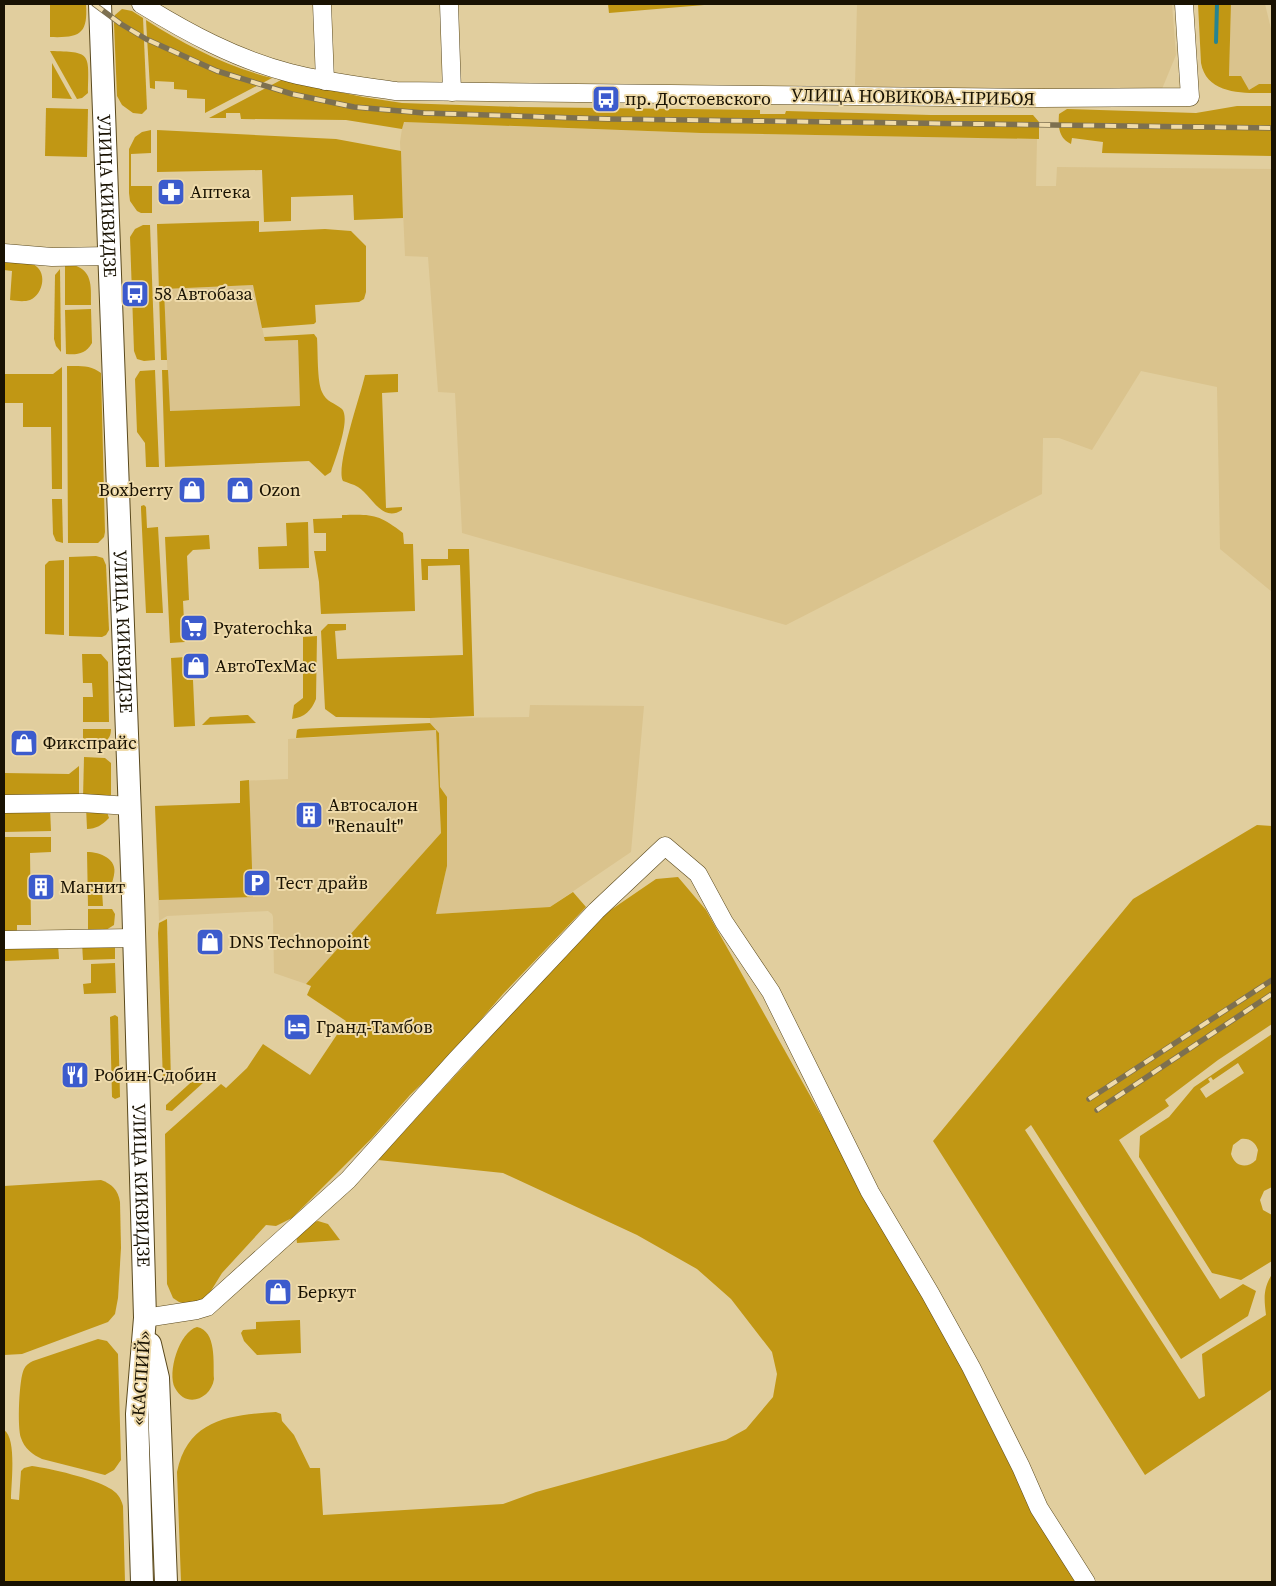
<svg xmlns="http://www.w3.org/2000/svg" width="1276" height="1586" font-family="'Source Serif 4',serif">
<rect width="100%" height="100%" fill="#e1ce9e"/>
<g fill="#dac38d">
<path d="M857 4H1172L1176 55 1162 89H902L855 85Z"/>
<path d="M1231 4H1265L1272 33V84H1259L1249 90 1229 76Z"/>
<path d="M403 122 701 133 1037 139 1036 186H1056L1057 167 1272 169V592L1220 549 1217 387 1141 371 1092 450 1059 438H1043L1042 494 786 625 462 533 455 393 438 392 428 257 405 256 400 142Z"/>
<path d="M253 285 265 341 298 340 300 406 169 411 164 289Z"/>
<path d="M530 705 644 706 631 852 550 907 436 914 447 866 440 787 439 733 430 723V718L529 717Z"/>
<path d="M436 730 441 833 306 984 274 973 273 917 272 914 268 911 167 916 159 921 155 806 240 803V781L288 779V739Z"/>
</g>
<g fill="#c19714" fill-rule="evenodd">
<path d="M50 4H86C88 34 80 38 50 37Z"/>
<path d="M608 4H716L609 13Z"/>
<path d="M1198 4H1231L1229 76H1241L1249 90 1259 84H1272V93C1246 93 1207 96 1201 63Z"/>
<path d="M122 9 132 11 143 18 147 109 142 114 133 113 122 105 117 96 114 24 115 15Z"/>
<path d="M146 20C185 45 227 67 272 78L205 113V99L187 98V90L174 89V82L155 81V89L150 88Z"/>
<path d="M50 51C91 52 89 52 88 93L82 98 77 99Z"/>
<path d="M52 63 72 99 52 98Z"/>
<path d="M281 80 363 97 402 103 519 107 760 110V114H785L786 111 931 115H1033L1039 122V139L701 133 404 122 402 129 346 120 241 119 240 113H226V118H209Z"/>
<path d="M1237 106H1272V156L1102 153 1103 142 1072 138 1071 144C1059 138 1058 128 1059 114L1067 109 1196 113Z"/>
<path d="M46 108 88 109 87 157 45 156Z"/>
<path d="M151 130V153L131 154V186H152V213H141L137 211 130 201 129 193V149L135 137 142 132Z"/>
<path d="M157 130 336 139 401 151 403 218 354 220 353 195 291 197V221L264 222 262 170 157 172Z"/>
<path d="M259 221V232L325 229 351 231 366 246V292L364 299 359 302 315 305 316 322 314 324 262 328 253 285 164 289 167 360H161L157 224Z"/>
<path d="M143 225H150L155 360 144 361 137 359 134 351 130 237 135 229Z"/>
<path d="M4 261C12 262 24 261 32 264 48 270 44 294 30 300 24 302 17 301 10 300L12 271 4 270Z"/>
<path d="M70 264C93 269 91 285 91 305H65V265Z"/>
<path d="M60 269 61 352 56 346 54 339 55 275Z"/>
<path d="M91 309 92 343C86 354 77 355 66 354L65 310Z"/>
<path d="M314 334 317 338C318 352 317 381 322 392 326 402 335 403 342 409 351 419 335 460 331 472L325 476 309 461 165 467 162 370H168L170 411 300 406 298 340 265 341 264 337Z"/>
<path d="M67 366C80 366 91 365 101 373L105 532 104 537 98 543H68Z"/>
<path d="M62 367V489H52L51 427H23V403H4V374H53Z"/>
<path d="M155 370 159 467H146L145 443 137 432 135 379 140 371Z"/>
<path d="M398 374V392L382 393 386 508 402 507V510C382 523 372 496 358 487 353 484 348 483 343 481 335 468 361 394 365 375Z"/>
<path d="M52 499H62L63 543 56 541 53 534Z"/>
<path d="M144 505 146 507 147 528 158 527 163 613H146L141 509V506Z"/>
<path d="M342 515C372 514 379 514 403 533L404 544H413L415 611 321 614 319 582 314 551H326V533H314L313 519 342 518Z"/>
<path d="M308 522 309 568 259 569 258 547 287 546 286 523Z"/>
<path d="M209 535 210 549 193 550 187 556 189 600 183 601 185 642 170 643 165 537Z"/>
<path d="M448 549H469L474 716 430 718 336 717 325 709 321 631 328 624H346V630L335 631 337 659 463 655 460 565 428 566V580H422L421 559H448Z"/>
<path d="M96 556 103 558 106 565 109 630 106 635 102 637 69 636V557Z"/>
<path d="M64 560V635L45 634V565L49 561Z"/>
<path d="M317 636 316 699C311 711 305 717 292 719L294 705 303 698V637Z"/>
<path d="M82 654H101L108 662 109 722H83V697H93L92 683H83Z"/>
<path d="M186 657 187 680H193L195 726 174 727 171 658Z"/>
<path d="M246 715H248L256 723 202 725 210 717Z"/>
<path d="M430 723 439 733 440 787 447 797V866L436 914 550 907 573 892 586 907 503 994 445 1061 410 1095 372 1138 292 1218 276 1226 266 1225 222 1273 209 1294 203 1300 188 1304 179 1302 173 1298 167 1284 165 1134 221 1084 226 1088 247 1068 263 1044 310 1075 346 1021 307 995 311 986 306 984 441 833 436 730 296 738 297 730 299 729Z"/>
<path d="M83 729H111C111 746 96 743 83 743Z"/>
<path d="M84 757 105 758 111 763V795L107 798 83 799Z"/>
<path d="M79 766V798H4V773L69 774Z"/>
<path d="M249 780 253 897 159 900 155 806 240 803V781Z"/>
<path d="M86 807 107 812 109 818C102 825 96 829 87 829Z"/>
<path d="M4 808H50L51 831 4 832Z"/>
<path d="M1257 825 1272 826V1024L1218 1060 1165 1100 1169 1106 1119 1140 1220 1299 1243 1284 1256 1291 1248 1316 1181 1359 1031 1125 1025 1130 1199 1399 1205 1396 1202 1354 1266 1315C1264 1298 1263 1289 1272 1274V1389L1145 1475 933 1141 1133 899Z"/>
<path d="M4 837H51V852L30 853 31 925H17V932H4Z"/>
<path d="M87 852C100 852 118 859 114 875 113 881 111 884 111 891H102L103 906H88Z"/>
<path d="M678 877 706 910 831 1133 887 1230 1081 1582H181L177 1472C188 1419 230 1415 276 1412L281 1414 282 1421 294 1435 310 1468H320L323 1515 503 1504 536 1492 726 1440 746 1429 773 1397 777 1374 772 1352 731 1299 697 1269 637 1235 503 1173 378 1160 599 918 656 879Z"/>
<path d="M88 909H112L115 914 114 925 106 930 88 931Z"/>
<path d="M167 919 171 1082H163L158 933 159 923Z"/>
<path d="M82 943 115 947V959L83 960Z"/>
<path d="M58 944 59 959 4 961V946Z"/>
<path d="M115 963 116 993 84 994 83 984 91 983V964Z"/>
<path d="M115 1015 118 1017 120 1097 115 1099 112 1097 110 1017Z"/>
<path d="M1272 1034V1187L1264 1191 1260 1200 1263 1210 1272 1215V1261L1241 1280 1212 1273 1139 1157 1140 1136 1169 1117 1194 1087ZM1238 1063 1244 1073 1206 1098 1200 1089 1210 1082 1208 1079 1211 1077 1213 1080ZM1241 1139C1250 1138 1255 1142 1258 1150L1256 1160C1247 1169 1235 1167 1231 1154L1233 1145Z"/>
<path d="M201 1075 205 1079 204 1082 172 1111 166 1110V1105L198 1076Z"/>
<path d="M101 1180C112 1184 118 1190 120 1202L121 1248 118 1298 115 1314 108 1322 22 1354 4 1355V1186Z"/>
<path d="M318 1221 328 1224 340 1240 297 1243 296 1235 311 1223Z"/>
<path d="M300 1320 301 1353 257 1355 244 1341 241 1333 243 1330 256 1329V1322Z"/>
<path d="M197 1327C217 1331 213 1363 214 1379 211 1399 186 1409 175 1388 167 1373 179 1332 197 1327Z"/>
<path d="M98 1339 107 1341 118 1354 121 1460 114 1470 105 1475 42 1459C33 1455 24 1448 21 1438 17 1428 19 1378 24 1369 26 1365 29 1363 33 1361Z"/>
<path d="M4 1430C17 1438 11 1484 11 1499L19 1500 21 1471 24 1468 32 1466C49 1468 95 1479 109 1488 117 1492 121 1498 123 1506L125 1582H4Z"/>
</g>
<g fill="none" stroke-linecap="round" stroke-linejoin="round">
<path stroke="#268491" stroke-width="4" d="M1216 42 1217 4"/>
<defs>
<g id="minor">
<path d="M141 4C188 33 236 59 290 73 325 82 361 86 396 91L1041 98 1190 97 1184 4"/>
<path d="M322 4 325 81"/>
<path d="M449 4 452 92"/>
<path d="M4 253 52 257 110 256"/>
<path d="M4 804 82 803 130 806"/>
<path d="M4 940 134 938"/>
<path d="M145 1318 197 1310 207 1307 348 1180 456 1060 596 911 665 846 698 874 724 922 771 992 870 1192 930 1293 971 1367 1021 1467 1039 1508 1086 1582"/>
</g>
<g id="major">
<path id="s1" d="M100 4 133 896 145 1318 137 1414 142 1582"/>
<path d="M150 1344 158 1378 166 1582"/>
</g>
</defs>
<use href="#minor" stroke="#5a491d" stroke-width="19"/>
<use href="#major" stroke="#5a491d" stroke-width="24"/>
<use href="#minor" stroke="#fff" stroke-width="18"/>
<use href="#major" stroke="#fff" stroke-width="22"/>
<defs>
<g id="rail">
<path d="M94 4 121 24 146 39 217 71 292 94 354 107 424 113 608 119 1272 128"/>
<path d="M1089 1099 1272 980"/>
<path d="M1097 1110 1272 994"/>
</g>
</defs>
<use href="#rail" stroke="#7d7050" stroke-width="5.5"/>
<use href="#rail" stroke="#efdbab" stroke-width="4" stroke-dasharray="11" stroke-linecap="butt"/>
</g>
<defs>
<symbol id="bus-square" viewBox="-11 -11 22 22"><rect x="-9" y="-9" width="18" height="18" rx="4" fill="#3c5bcd" stroke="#efdbab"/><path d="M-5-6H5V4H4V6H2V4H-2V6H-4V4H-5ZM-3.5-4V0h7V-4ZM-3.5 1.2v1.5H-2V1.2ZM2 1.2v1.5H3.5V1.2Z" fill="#fff"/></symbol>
<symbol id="pharmacy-square" viewBox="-11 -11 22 22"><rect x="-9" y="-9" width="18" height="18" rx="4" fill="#3c5bcd" stroke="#efdbab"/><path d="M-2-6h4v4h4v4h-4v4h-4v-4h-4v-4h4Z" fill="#fff"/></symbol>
<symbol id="shop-square" viewBox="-11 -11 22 22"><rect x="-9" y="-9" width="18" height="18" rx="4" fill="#3c5bcd" stroke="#efdbab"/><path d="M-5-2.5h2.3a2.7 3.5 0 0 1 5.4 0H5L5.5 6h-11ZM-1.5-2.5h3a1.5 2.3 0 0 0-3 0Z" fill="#fff"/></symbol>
<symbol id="supermarket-square" viewBox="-11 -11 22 22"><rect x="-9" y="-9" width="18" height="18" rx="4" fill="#3c5bcd" stroke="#efdbab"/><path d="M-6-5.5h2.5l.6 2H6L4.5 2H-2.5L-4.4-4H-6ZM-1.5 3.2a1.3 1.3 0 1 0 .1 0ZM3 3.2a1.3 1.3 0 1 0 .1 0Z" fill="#fff"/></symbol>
<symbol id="building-square" viewBox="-11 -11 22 22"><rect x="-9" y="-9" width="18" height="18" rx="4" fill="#3c5bcd" stroke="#efdbab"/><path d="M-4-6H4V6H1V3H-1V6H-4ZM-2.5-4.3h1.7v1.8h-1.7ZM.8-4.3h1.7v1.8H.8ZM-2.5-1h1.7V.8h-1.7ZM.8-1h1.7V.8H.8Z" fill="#fff"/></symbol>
<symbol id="parking-square" viewBox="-11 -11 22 22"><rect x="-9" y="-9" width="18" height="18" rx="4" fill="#3c5bcd" stroke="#efdbab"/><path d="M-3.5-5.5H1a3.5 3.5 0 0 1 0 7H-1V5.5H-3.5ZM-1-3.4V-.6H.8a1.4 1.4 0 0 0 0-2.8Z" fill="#fff"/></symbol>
<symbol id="hotel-square" viewBox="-11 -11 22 22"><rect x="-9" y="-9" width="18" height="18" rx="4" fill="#3c5bcd" stroke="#efdbab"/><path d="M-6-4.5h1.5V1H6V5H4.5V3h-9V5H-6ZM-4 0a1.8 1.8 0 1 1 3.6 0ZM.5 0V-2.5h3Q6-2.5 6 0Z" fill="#fff"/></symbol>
<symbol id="restaurant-square" viewBox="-11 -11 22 22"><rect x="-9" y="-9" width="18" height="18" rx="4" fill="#3c5bcd" stroke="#efdbab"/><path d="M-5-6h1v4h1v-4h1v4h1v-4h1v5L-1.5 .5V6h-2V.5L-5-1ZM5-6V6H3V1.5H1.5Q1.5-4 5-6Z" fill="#fff"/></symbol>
</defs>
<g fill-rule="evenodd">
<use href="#bus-square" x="590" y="83" width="32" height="32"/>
<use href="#pharmacy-square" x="155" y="176" width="32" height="32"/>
<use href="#bus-square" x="119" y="278" width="32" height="32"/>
<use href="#shop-square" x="176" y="474" width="32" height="32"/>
<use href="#shop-square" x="224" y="474" width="32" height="32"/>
<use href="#supermarket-square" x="178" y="612" width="32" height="32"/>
<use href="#shop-square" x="180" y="650" width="32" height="32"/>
<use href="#shop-square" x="8" y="727" width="32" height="32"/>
<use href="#building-square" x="293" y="799" width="32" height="32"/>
<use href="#parking-square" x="241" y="867" width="32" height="32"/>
<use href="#building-square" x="25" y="871" width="32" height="32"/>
<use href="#shop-square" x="194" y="926" width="32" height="32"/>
<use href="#hotel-square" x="281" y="1011" width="32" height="32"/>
<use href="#restaurant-square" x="59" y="1059" width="32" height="32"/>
<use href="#shop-square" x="262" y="1276" width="32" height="32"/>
</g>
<g text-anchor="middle" stroke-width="4" stroke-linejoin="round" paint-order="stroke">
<g font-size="18" fill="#191202" stroke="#efdbab">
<text transform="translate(913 97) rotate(1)" y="6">УЛИЦА НОВИКОВА-ПРИБОЯ</text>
<text dy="6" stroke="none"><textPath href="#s1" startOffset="192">УЛИЦА КИКВИДЗЕ</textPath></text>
<text dy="6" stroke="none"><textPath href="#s1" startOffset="628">УЛИЦА КИКВИДЗЕ</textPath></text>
<text dy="6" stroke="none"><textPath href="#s1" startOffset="1182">УЛИЦА КИКВИДЗЕ</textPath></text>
<text transform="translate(141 1378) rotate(-86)" y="6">«КАСПИЙ»</text>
</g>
<g font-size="18" fill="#191202" stroke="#efdbab" text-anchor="start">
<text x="625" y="105">пр. Достоевского</text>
<text x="190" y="198">Аптека</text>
<text x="154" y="300">58 Автобаза</text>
<text x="173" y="496" text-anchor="end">Boxberry</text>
<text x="259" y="496">Ozon</text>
<text x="213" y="634">Pyaterochka</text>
<text x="215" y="672">АвтоТехМас</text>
<text x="43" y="749">Фикспрайс</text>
<text x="328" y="811">Автосалон<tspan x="328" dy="21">"Renault"</tspan></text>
<text x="276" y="889">Тест драйв</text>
<text x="60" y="893">Магнит</text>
<text x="229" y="948">DNS Technopoint</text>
<text x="316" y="1033">Гранд-Тамбов</text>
<text x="94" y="1081">Робин-Сдобин</text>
<text x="297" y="1298">Беркут</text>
</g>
</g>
<rect width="1276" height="1586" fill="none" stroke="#191202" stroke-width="10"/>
</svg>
